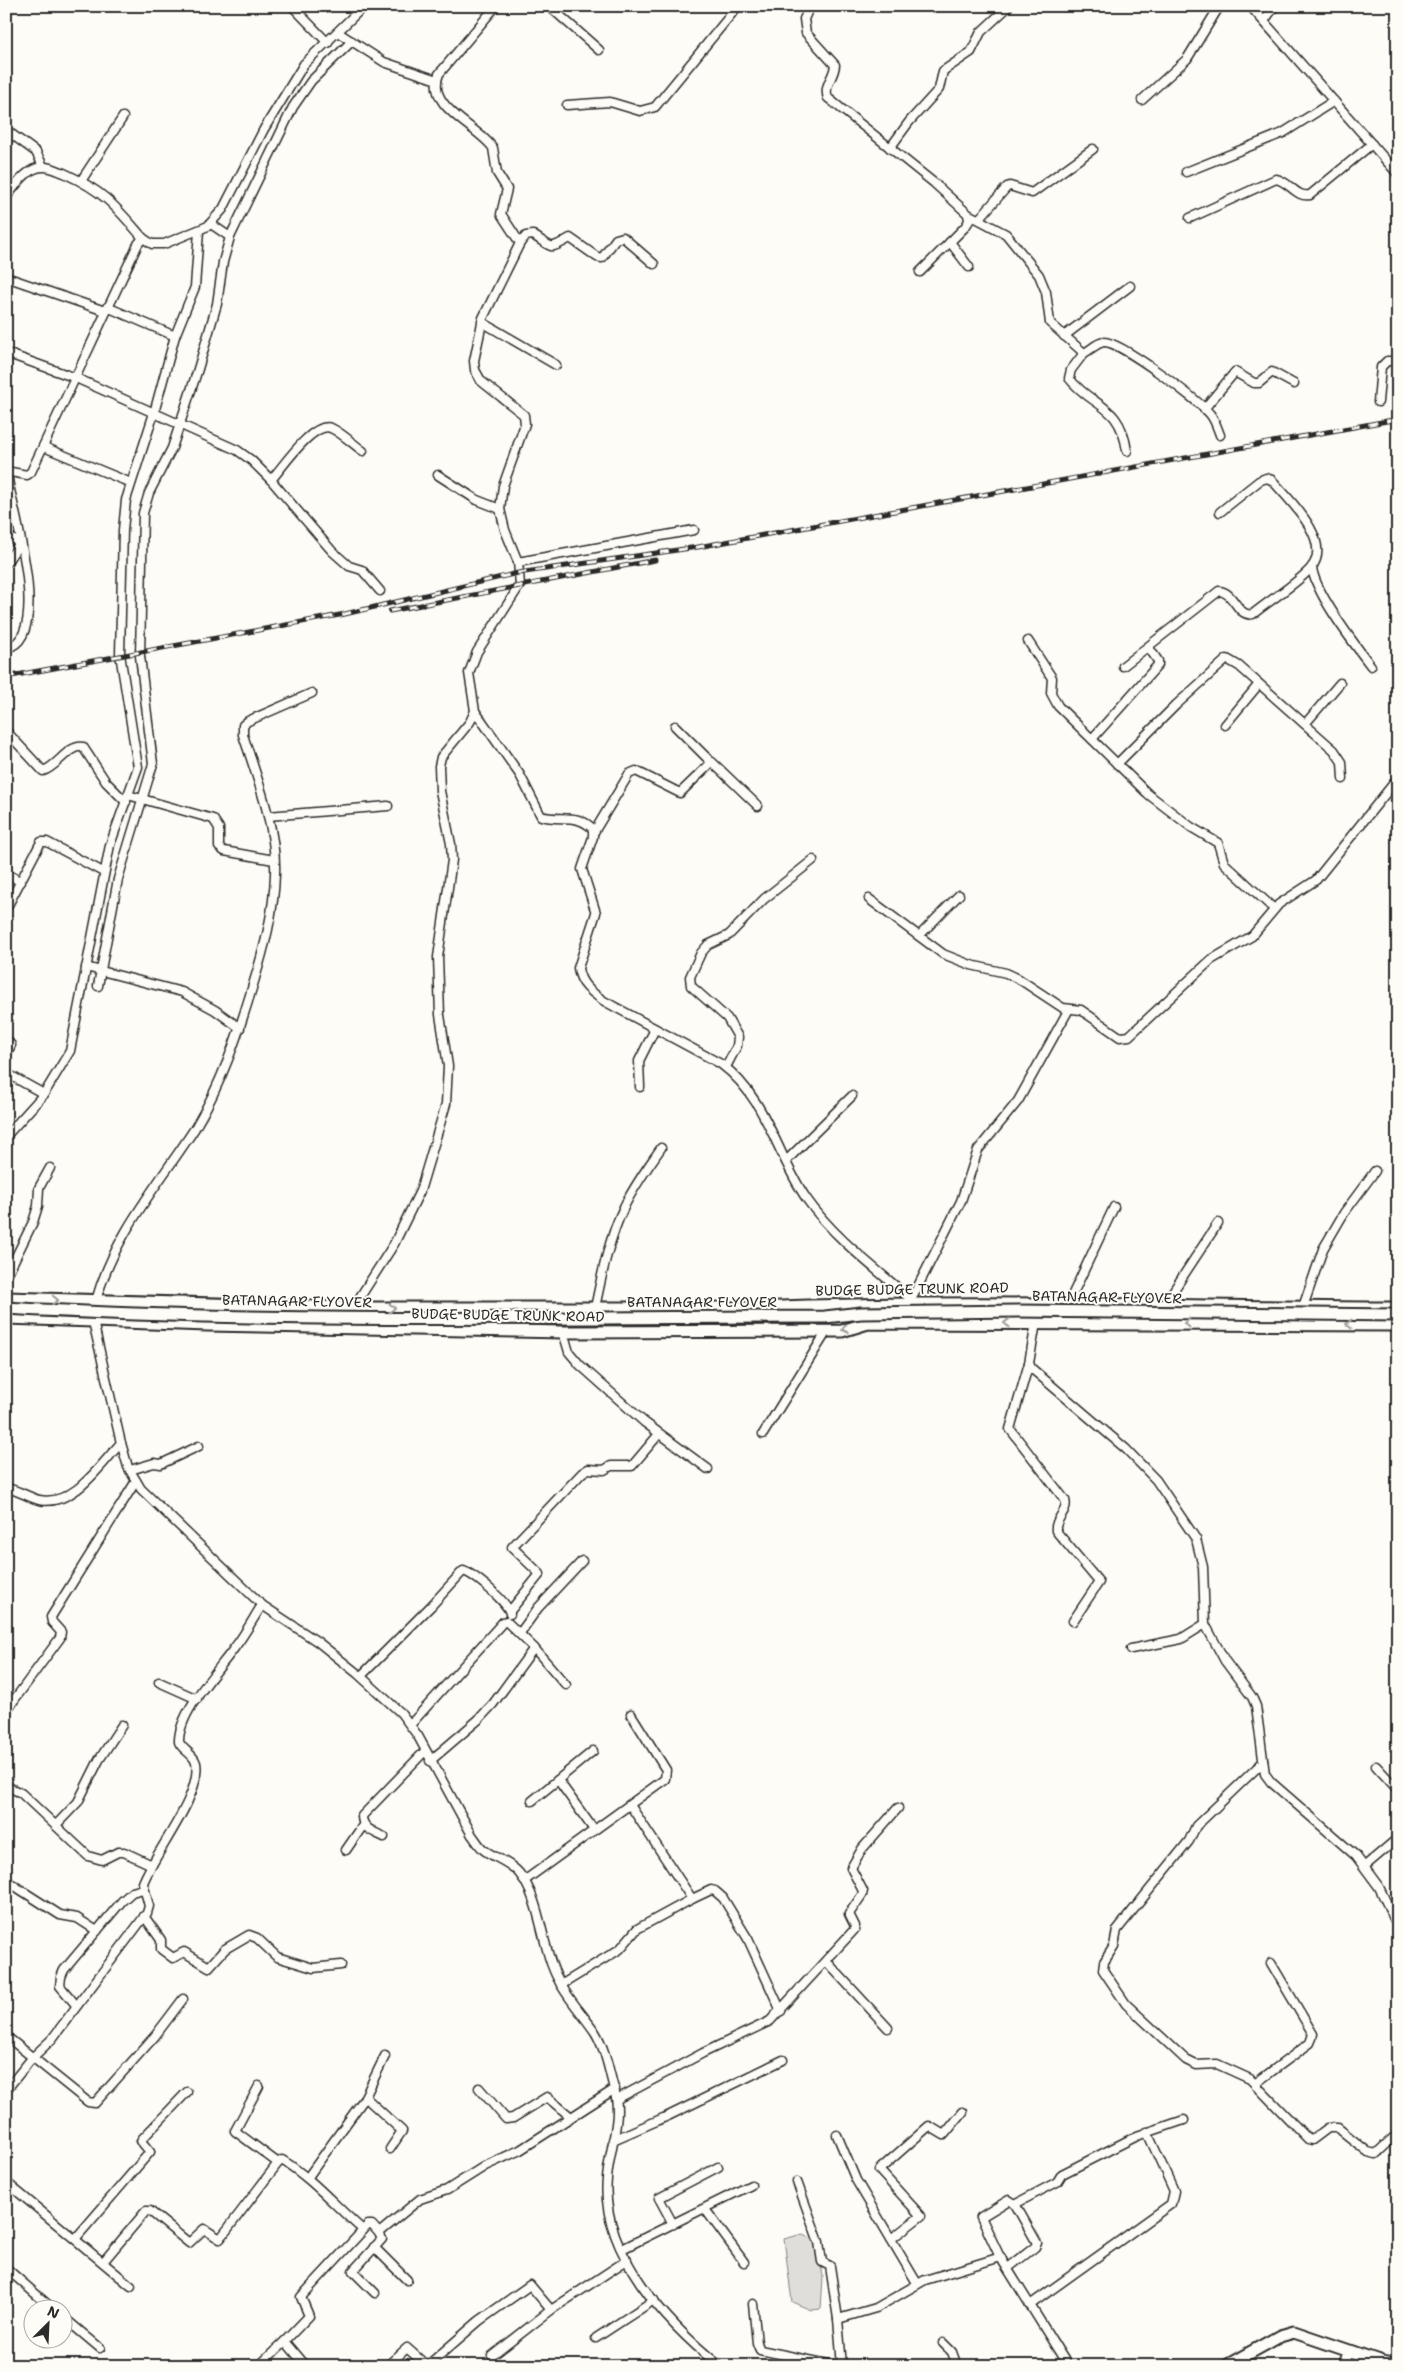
<svg xmlns="http://www.w3.org/2000/svg" width="1404" height="2372" font-family="'Shantell Sans',sans-serif">
<rect width="100%" height="100%" fill="#fdfcf7"/>
<filter id="ink" filterUnits="userSpaceOnUse"><feTurbulence type="fractalNoise" baseFrequency=".02" numOctaves="2"/><feDisplacementMap in="SourceGraphic" scale="10" xChannelSelector="R" yChannelSelector="G"/><feConvolveMatrix kernelMatrix="1 2 1 2 8 2 1 2 1" color-interpolation-filters="sRGB"/></filter>
<g filter="url(#ink)">
<path fill="#dfdeda" stroke="#858482" d="M803 2234 817 2241 823 2277 821 2309 811 2310 792 2302 784 2239Z"/>
<g fill="none" stroke-linecap="round" stroke-linejoin="round">
<defs>
<g id="street">
<path d="M292 6 328 43"/>
<path d="M549 6 599 50"/>
<path d="M810 6 804 19 806 33 835 65C834 78 823 85 828 98L934 183 968 214 969 221 965 227 920 272"/>
<path d="M1208 6H1234"/>
<path d="M1248 6 1252 8 1398 174"/>
<path d="M1264 21 1275 6"/>
<path d="M339 33 384 62 437 80"/>
<path d="M1142 100 1187 59 1219 7"/>
<path d="M567 105 610 102 640 111 655 107 738 6"/>
<path d="M6 130 36 152 43 166"/>
<path d="M890 148 909 122 939 89 943 71 971 52 981 32 1009 6"/>
<path d="M1186 172 1283 133 1334 101"/>
<path d="M81 181 123 117"/>
<path d="M6 197C15 187 24 172 37 168 47 165 57 170 66 174 105 192 116 207 143 238"/>
<path d="M968 214 1006 234 1039 275 1046 292 1050 323 1084 353C1091 350 1096 343 1104 342 1120 341 1198 400 1210 414 1215 420 1217 427 1220 435"/>
<path d="M1190 218 1276 179C1289 181 1296 198 1310 195L1372 144"/>
<path d="M979 219 1007 187 1010 186 1032 193 1093 149"/>
<path d="M230 237 293 107 311 81 352 41"/>
<path d="M950 242 969 267"/>
<path d="M520 243 526 236 533 235C555 249 548 250 570 238L597 257 602 258 616 239 623 237 654 264"/>
<path d="M6 277 105 311"/>
<path d="M107 307 175 336"/>
<path d="M482 322 556 365"/>
<path d="M1064 336 1130 286"/>
<path d="M6 353 76 378 237 450 251 460 271 480 332 551 349 566 362 570 380 591"/>
<path d="M1084 353 1071 370 1069 378C1093 409 1120 402 1127 451"/>
<path d="M1378 402 1381 367 1387 361H1398"/>
<path d="M1204 409 1235 372 1254 383H1259L1272 372 1294 384"/>
<path d="M44 447 131 483"/>
<path d="M438 475 477 500 500 509"/>
<path d="M271 480C282 468 313 421 331 428 342 433 353 444 363 451"/>
<path d="M6 536 20 543 6 563"/>
<path d="M518 562 694 530"/>
<path d="M1312 567C1314 592 1355 645 1371 666"/>
<path d="M1028 641 1052 678 1051 693 1058 706 1148 794 1191 827 1218 843 1224 863 1274 909"/>
<path d="M6 648C54 639 11 505 7 474L11 472 27 475 31 472 138 244 143 238 152 244H164L208 226 223 209 264 129 304 64 364 6"/>
<path d="M1123 666 1219 591C1235 592 1237 618 1253 614 1270 600 1298 583 1311 568 1334 541 1288 499 1272 480L1266 478 1259 481 1220 512"/>
<path d="M475 711 520 775 541 816C560 822 576 812 593 829V837L582 869 596 913 578 968C580 984 591 992 604 1001L721 1064C767 1098 776 1154 806 1198 833 1237 876 1269 911 1299"/>
<path d="M1305 724 1340 683"/>
<path d="M1225 725 1259 684"/>
<path d="M675 726 711 762"/>
<path d="M6 731 43 771C57 767 69 744 83 747L106 782 126 802"/>
<path d="M1092 739 1158 665V661L1149 648"/>
<path d="M1117 764 1176 705 1227 659 1239 666 1334 750 1342 762 1343 779"/>
<path d="M128 795 213 819 219 828V847L224 851 274 860"/>
<path d="M268 816 388 806"/>
<path d="M594 832 629 774 636 771 680 793 712 762 758 806"/>
<path d="M6 873 21 882"/>
<path d="M869 899 943 954 971 965 1006 973 1019 979 1063 1008 1081 1010 1120 1037 1129 1036 1211 960 1252 936 1279 904 1316 880 1398 778"/>
<path d="M6 909 41 842H47L103 872"/>
<path d="M919 936 959 895"/>
<path d="M86 967 182 992 215 1010 240 1028"/>
<path d="M98 986 118 879 153 764 140 656 143 513 149 493 172 448 198 369 217 304 223 262 230 237 211 224"/>
<path d="M6 1039 11 1045 6 1055"/>
<path d="M726 1067 737 1046 738 1037 727 1018 691 986 690 977 701 953 708 945 729 935 764 899 813 860"/>
<path d="M6 1073 44 1094"/>
<path d="M640 1087 639 1061 655 1029"/>
<path d="M6 1136 44 1094 70 1051 110 845 138 767 120 654 123 530 126 500 154 413 175 336 195 287 199 231"/>
<path d="M786 1161 852 1096"/>
<path d="M6 1277 33 1222 38 1206 39 1188 50 1168"/>
<path d="M910 1302 961 1201 978 1150 1018 1101 1069 1009"/>
<path d="M95 1304C114 1234 157 1187 195 1128 222 1083 238 1035 253 985 264 949 274 913 275 874 277 830 257 777 243 735V725L248 721 312 693"/>
<path d="M1068 1304 1114 1207"/>
<path d="M1164 1305 1218 1223"/>
<path d="M1303 1307 1323 1249 1344 1213 1375 1171"/>
<path d="M353 1308 394 1244 420 1191 446 1104 448 1066 440 1015 438 957 452 860 451 844 440 791 439 766 441 757 470 722 475 711 469 673 477 652 520 585 518 562 505 530 500 509 503 486 525 424 524 415 481 381 475 370 474 361 483 318 520 243 501 214 507 189 497 173 493 148C478 126 425 107 439 74L496 6"/>
<path d="M595 1308C602 1274 609 1238 624 1207 634 1186 648 1167 661 1148"/>
<path d="M92 1317 121 1443 128 1467 141 1489 262 1605 318 1642 358 1674 401 1713 418 1736 472 1835C476 1840 479 1846 484 1850 495 1858 510 1862 519 1873 542 1901 541 1948 558 1979 567 1998 583 2014 595 2032 605 2048 609 2070 614 2089 623 2118 609 2149 607 2179 600 2251 667 2324 720 2366"/>
<path d="M1036 1323 1029 1363 1031 1368 1126 1449 1156 1480 1196 1539 1203 1567 1205 1624 1225 1661 1252 1697 1256 1706 1265 1774 1271 1782 1356 1856 1379 1887 1398 1927"/>
<path d="M563 1332 569 1352 580 1365 644 1422 708 1469"/>
<path d="M1029 1363 1010 1429 1065 1500C1069 1512 1054 1518 1056 1531L1099 1582 1073 1621"/>
<path d="M763 1434 827 1331"/>
<path d="M130 1470 154 1463 161 1464 199 1446"/>
<path d="M6 1488C18 1490 28 1497 39 1500 74 1507 100 1465 121 1443"/>
<path d="M510 1611 540 1574 512 1547 582 1473 588 1469 604 1470 611 1466H632L659 1434"/>
<path d="M520 1633 538 1608 582 1561"/>
<path d="M1131 1649 1181 1639 1205 1624"/>
<path d="M361 1676 431 1606 463 1571C473 1573 509 1603 510 1614"/>
<path d="M159 1682 197 1699"/>
<path d="M6 1711 60 1638 61 1632 52 1622 51 1617 136 1481"/>
<path d="M410 1725 503 1622 506 1621 534 1648 566 1685"/>
<path d="M430 1761 478 1720 493 1704 534 1648"/>
<path d="M1263 1762 1196 1826 1189 1841 1117 1930 1114 1946 1104 1962 1103 1970 1126 2004 1186 2060 1196 2065 1217 2064 1250 2079 1308 2139 1312 2140 1328 2128H1338L1368 2152 1376 2154 1393 2138 1398 2137"/>
<path d="M1376 1766 1398 1790"/>
<path d="M558 1780 594 1830"/>
<path d="M6 1786 21 1793 88 1856 102 1860 118 1852H124L152 1865"/>
<path d="M532 1801 593 1751"/>
<path d="M630 1805 692 1899"/>
<path d="M56 1825 78 1802 99 1760 122 1725"/>
<path d="M384 1837C374 1832 362 1829 362 1816L425 1751"/>
<path d="M346 1850 364 1824"/>
<path d="M1365 1866 1398 1838"/>
<path d="M524 1881 665 1779 666 1770 631 1714"/>
<path d="M10 1883 60 1915 77 1918 97 1931"/>
<path d="M144 1916 161 1940V1949L173 1958 184 1952 209 1967 225 1949 249 1935 257 1938 277 1957 313 1968 341 1965"/>
<path d="M826 1961 888 2028"/>
<path d="M561 1985 620 1949 637 1929 692 1899 711 1890 715 1891 723 1898 748 1939 781 2011"/>
<path d="M76 2005 60 1986 61 1977 64 1970 122 1901 132 1892 143 1889"/>
<path d="M6 2036 88 2102 95 2103 155 2036 183 1999"/>
<path d="M1256 2083 1310 2043 1313 2034 1271 1963"/>
<path d="M259 2086 235 2131 278 2163 282 2160C313 2179 336 2207 363 2230"/>
<path d="M479 2088 506 2119 513 2118 547 2097 571 2117"/>
<path d="M6 2090 32 2058 52 2039 147 1913 149 1906 143 1883C154 1853 202 1796 196 1763 194 1754 182 1750 179 1742 178 1712 219 1670 235 1647 245 1634 253 1619 262 1605"/>
<path d="M365 2097 402 2131 390 2149"/>
<path d="M617 2099 703 2053 770 2021 854 1930 855 1926 849 1914 862 1895 863 1891 851 1868 862 1849 898 1808"/>
<path d="M837 2135 856 2180 917 2283"/>
<path d="M613 2140 668 2116 783 2060"/>
<path d="M308 2177 364 2099 385 2056"/>
<path d="M6 2182 131 2286"/>
<path d="M797 2182 819 2242 822 2262 830 2266 838 2319"/>
<path d="M705 2209 744 2262"/>
<path d="M673 2224 659 2198 718 2167"/>
<path d="M76 2238 150 2152 141 2141 142 2139 187 2092"/>
<path d="M891 2239 921 2216 879 2170 929 2126 944 2135 963 2112"/>
<path d="M374 2247 407 2280"/>
<path d="M622 2249 751 2185"/>
<path d="M103 2262 146 2211H150L189 2243 204 2229 220 2239 278 2163"/>
<path d="M6 2268 54 2310"/>
<path d="M1008 2268 1035 2247 1037 2243 1015 2204"/>
<path d="M375 2293 353 2271 382 2239 379 2233"/>
<path d="M753 2304 757 2343 760 2350 838 2366"/>
<path d="M1030 2305 1171 2204 1174 2191 1147 2132"/>
<path d="M62 2316 100 2348"/>
<path d="M596 2338 654 2300"/>
<path d="M943 2343 952 2352 957 2366"/>
<path d="M492 2356 551 2310"/>
<path d="M259 2366 285 2341"/>
<path d="M306 2366 285 2341 309 2316 301 2297 368 2225H372L379 2233 420 2199 447 2190 485 2166 520 2150 615 2089"/>
<path d="M387 2366 407 2348 427 2366 479 2321 530 2285 551 2310 627 2260"/>
<path d="M842 2366 838 2319 876 2308 925 2280 1001 2257"/>
<path d="M1068 2366 999 2255 981 2217 1009 2200 1015 2204 1057 2182 1062 2174 1137 2136 1184 2120"/>
<path d="M1342 2366 1349 2350"/>
</g>
<g id="secondary">
<path d="M6 1298 353 1308H755C969 1299 1183 1307 1398 1308"/>
<path d="M6 1318 208 1325 563 1332 842 1331 868 1323 1398 1325"/>
<path d="M1226 2366 1280 2336 1294 2332 1382 2362 1398 2365"/>
</g>
</defs>
<use href="#street" stroke="#2b2b2b" stroke-width="11"/>
<use href="#secondary" stroke="#2b2b2b" stroke-width="15"/>
<use href="#street" stroke="#fdfcf7" stroke-width="8"/>
<use href="#secondary" stroke="#fdfcf7" stroke-width="11"/>
<defs>
<g id="rail">
<path d="M390 611 655 560"/>
<path d="M6 677 345 614 518 573 698 547 1398 419"/>
</g>
</defs>
<use href="#rail" stroke="#2b2b2b" stroke-width="5"/>
<use href="#rail" stroke="#fdfcf7" stroke-width="3" stroke-dasharray="9" stroke-linecap="butt"/>
<defs>
<path id="secondary-bridge" d="M6 1308C279 1324 553 1317 825 1317L861 1313 1018 1311 1398 1315"/>
</defs>
<use href="#secondary-bridge" stroke="#2b2b2b" stroke-width="15" stroke-linecap="butt"/>
<use href="#secondary-bridge" stroke="#fdfcf7" stroke-width="11"/>
</g>
<defs><path id="oneway-chevron" d="M-2-3.5L2.5 0L-2 3.5" fill="none" stroke-width="1.6" stroke-linecap="round" stroke-linejoin="round" transform="scale(1.25)"/></defs>
<g stroke="#9e9e9b">
<use href="#oneway-chevron" transform="translate(55 1300) rotate(2)"/>
<use href="#oneway-chevron" transform="translate(392 1308)"/>
<use href="#oneway-chevron" transform="translate(1007 1323) rotate(-180)"/>
<use href="#oneway-chevron" transform="translate(1187 1323) rotate(-180)"/>
<use href="#oneway-chevron" transform="translate(1349 1324) rotate(-179)"/>
<use href="#oneway-chevron" transform="translate(845 1329) rotate(166)"/>
</g>
</g>
<g text-anchor="middle" stroke-width="4" stroke-linejoin="round" paint-order="stroke">
<g font-size="14" fill="#2b2b2b" stroke="#fdfcf7">
<text transform="translate(912 1289) rotate(-1)" y="5">BUDGE BUDGE TRUNK ROAD</text>
<text transform="translate(1107 1297) rotate(1)" y="5">BATANAGAR FLYOVER</text>
<text transform="translate(297 1301) rotate(1)" y="5">BATANAGAR FLYOVER</text>
<text x="702" y="1307">BATANAGAR FLYOVER</text>
<text transform="translate(508 1315) rotate(1)" y="5">BUDGE BUDGE TRUNK ROAD</text>
</g>
</g>
<rect width="1404" height="2372" fill="none" stroke="#fdfcf7" stroke-width="25"/>
<rect x="12" y="12" width="1379" height="2347" fill="none" stroke="#2b2b2b" stroke-width="2" filter="url(#ink)"/>
<g transform="translate(48 2324) rotate(24)"><circle r="24" fill="#fdfcf7" stroke="#a9a8a5"/>
<path d="M0-4L9 19L0 12L-9 19Z" fill="#2b2b2b"/>
<text y="-8" font-size="14" font-weight="bold" text-anchor="middle" fill="#2b2b2b">N</text>
</g>
</svg>
